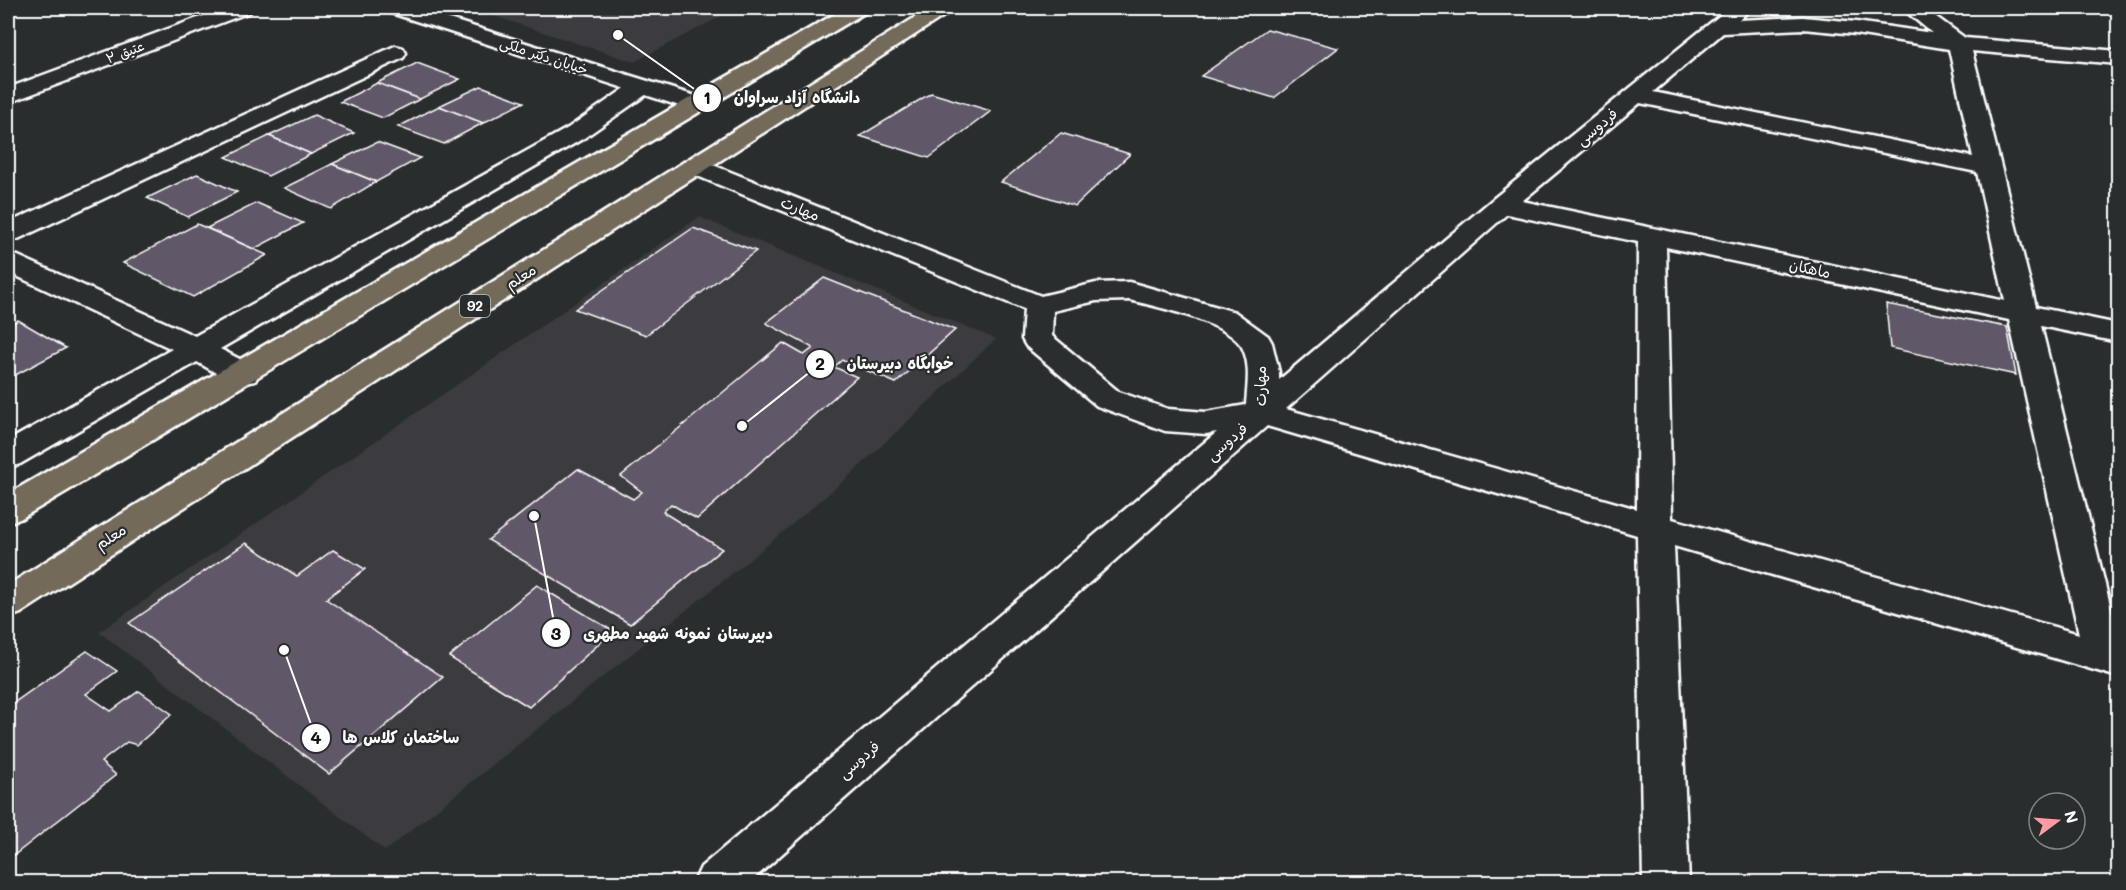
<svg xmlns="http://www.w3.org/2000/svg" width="2126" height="890" font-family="Mali,'Playpen Sans Arabic',sans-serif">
<rect width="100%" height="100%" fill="#2a2d2e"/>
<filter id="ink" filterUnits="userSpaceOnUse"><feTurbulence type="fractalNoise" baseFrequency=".0167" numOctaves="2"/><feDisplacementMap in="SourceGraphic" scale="12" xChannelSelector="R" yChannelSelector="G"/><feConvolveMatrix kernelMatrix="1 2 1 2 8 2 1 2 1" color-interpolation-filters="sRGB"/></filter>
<g filter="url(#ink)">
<g fill="#3a3a3f">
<path d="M469 8H737L634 62Z"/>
<path d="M699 217 996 339 845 480 758 553 385 851 99 632Z"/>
</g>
<g fill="#615868" stroke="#fff" stroke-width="1.5">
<path d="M1267 29 1338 48 1274 98 1201 76Z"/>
<path d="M417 63 460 79 420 99 377 83Z"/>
<path d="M377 83 420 99 383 118 340 102Z"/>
<path d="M481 86 524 102 483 123 439 106Z"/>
<path d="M931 93 991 111 929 158 860 136Z"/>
<path d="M439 106 483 123 444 144 398 127Z"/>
<path d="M314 115 354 133 311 154 269 136Z"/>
<path d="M1061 133 1130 154 1075 206 1001 182Z"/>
<path d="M269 136 311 154 268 176 226 157Z"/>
<path d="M377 142 420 158 376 182 332 164Z"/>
<path d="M332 164 376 182 331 209 284 188Z"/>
<path d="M197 174 237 192 188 217 147 198Z"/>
<path d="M257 203 303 223 254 249 207 228Z"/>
<path d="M197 224 267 255 193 297 123 263Z"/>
<path d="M693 228 756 251 646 335 575 309Z"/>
<path d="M824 278 955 330 896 383 842 360 834 367 857 377 697 519 671 504 663 512 722 549 630 624 488 540 578 469 633 499 642 492 621 476 783 343 804 355 813 348 766 323Z"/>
<path d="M1886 304 2007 327 2016 375 1890 348Z"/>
<path d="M18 320 66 348 8 379V326Z"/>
<path d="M246 543 297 576 333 550 365 569 326 599 443 677 329 774 129 623Z"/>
<path d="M537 585 613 631 529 707 449 657Z"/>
<path d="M87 651 117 671 86 694 111 711 139 691 172 714 137 745 127 742 101 762 116 775 8 860V707Z"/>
</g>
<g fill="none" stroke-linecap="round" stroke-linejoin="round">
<defs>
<g id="minor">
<path d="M225 8H253L250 12 8 103V88Z"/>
<path d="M1729 8H1751L1739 20 1803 17 1856 22 1932 33 1902 8H1924L1965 38 2118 51V64L1972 51 2036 307 2118 324V342L2041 326 2118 637V677L1674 546 1689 882H1643L1637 535 1267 426 750 882H694L701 867 1217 432 1206 434 1165 431 1097 406 1026 346 1022 339 1024 309 685 171 682 166 685 161 694 159 703 161 1041 296 1096 283 1129 282 1235 312 1268 336 1272 343 1279 372V380L1493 199ZM1803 29 1856 34 1949 49 1973 157 1653 92 1723 33ZM1640 103 1977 172 2005 301 1522 201ZM1507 214 1638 242 1637 509 1286 409ZM1666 247 2009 320 2079 634 1672 519ZM1129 300C1155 306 1232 323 1243 349 1251 367 1247 386 1246 405L1206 412 1168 409 1119 392 1052 336 1053 311 1096 301Z"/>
<path d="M395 46 403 48 406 53 403 58 18 239 8 241V223Z"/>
<path d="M642 80 650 82 653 87 650 92 584 138 220 349 255 367 259 374 255 381C234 387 216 372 197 362L20 464 8 468V441L172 349 8 272V254L18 256 195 336 568 128 634 82Z"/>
</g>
<path id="tertiary" d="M385 8H414L702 98 706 103 702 108 694 110 686 108 388 12Z"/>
<g id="primary">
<path d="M845 8H869L866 12 126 456 20 519 8 523V494Z"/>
<path d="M930 8H953L950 12 21 613 8 618V585Z"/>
</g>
</defs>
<use href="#minor" stroke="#fff" stroke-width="5"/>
<use href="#tertiary" stroke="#fff" stroke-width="5"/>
<use href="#primary" stroke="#fff" stroke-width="5"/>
<use href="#minor" fill="#2a2d2e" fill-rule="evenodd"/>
<use href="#tertiary" fill="#2a2d2e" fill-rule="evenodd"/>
<use href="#primary" fill="#736b5a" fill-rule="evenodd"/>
</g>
</g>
<g text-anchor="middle" stroke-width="4.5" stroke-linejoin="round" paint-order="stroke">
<g font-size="14" fill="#fff" stroke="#2a2d2e">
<text transform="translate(125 52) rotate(-21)" y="5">عتیق ۲</text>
<text transform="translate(544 56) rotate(18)" y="5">خیابان دکتر ملکی</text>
</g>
<rect fill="#2a2d2e" stroke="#bfc0c0" stroke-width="1.5" x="460" y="295" width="30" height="22" rx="4.5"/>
<g font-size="14" font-weight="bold" fill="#fff">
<text x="475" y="311">92</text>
</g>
<g font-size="15" fill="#fff" stroke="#2a2d2e">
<text transform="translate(1597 127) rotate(-40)" y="5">فردوسی</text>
<text transform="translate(800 209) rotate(22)" y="5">مهارت</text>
<text transform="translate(1810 269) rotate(12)" y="5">ماهکان</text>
<text transform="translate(521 277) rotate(-32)" y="5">معلم</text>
<text transform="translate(1261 386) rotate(-90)" y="5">مهارت</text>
<text transform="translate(1227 442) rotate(-41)" y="5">فردوسی</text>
<text transform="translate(111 537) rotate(-32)" y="5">معلم</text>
<text transform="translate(859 760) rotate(-41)" y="5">فردوسی</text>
</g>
</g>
<path fill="none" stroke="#fff" stroke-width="2" d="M618 35L707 98M742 426L820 364M534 516L556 633M284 650L316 738"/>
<g fill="#fff" stroke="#2a2d2e" stroke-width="2">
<circle cx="618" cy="35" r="6"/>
<circle cx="742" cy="426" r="6"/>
<circle cx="534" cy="516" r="6"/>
<circle cx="284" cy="650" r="6"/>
<circle cx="707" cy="98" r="15"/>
<circle cx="820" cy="364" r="15"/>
<circle cx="556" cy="633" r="15"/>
<circle cx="316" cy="738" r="15"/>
</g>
<g font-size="18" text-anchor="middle" font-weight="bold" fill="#111">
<text x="707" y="104">1</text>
<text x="820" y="370">2</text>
<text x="556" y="640">3</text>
<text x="316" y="744">4</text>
</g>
<g font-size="16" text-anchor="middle" font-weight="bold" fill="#fff" stroke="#2a2d2e" stroke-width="4.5" stroke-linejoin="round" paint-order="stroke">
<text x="797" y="103">دانشگاه آزاد سراوان</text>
<text x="900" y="369">خوابگاه دبیرستان</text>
<text x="678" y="639">دبیرستان نمونه شهید مطهری</text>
<text x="401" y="743">ساختمان کلاس ها</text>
</g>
<rect width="2126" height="890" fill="none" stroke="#2a2d2e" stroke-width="30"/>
<rect x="15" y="15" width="2096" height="860" fill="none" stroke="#fff" stroke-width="2" filter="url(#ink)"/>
<g transform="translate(2057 821) rotate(74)"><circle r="28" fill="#2a2d2e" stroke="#7f8182" stroke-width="1.5"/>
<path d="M0-4.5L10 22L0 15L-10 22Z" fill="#ff9aa2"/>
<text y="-9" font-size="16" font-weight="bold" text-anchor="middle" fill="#ffffff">N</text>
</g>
</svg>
